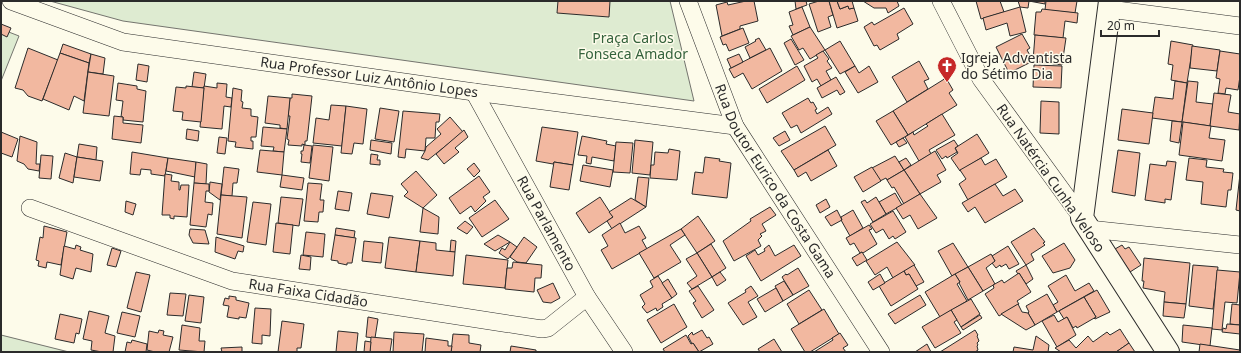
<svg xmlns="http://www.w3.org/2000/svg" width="1241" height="353" font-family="'Noto Sans',sans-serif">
<rect width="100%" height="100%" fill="#fdfbea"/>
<g fill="#deebd1" stroke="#74746e">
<path d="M50 1H670L694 101 123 21Z"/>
<path d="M1 29 19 36 1 81Z"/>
<path d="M1 335 69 352H1Z"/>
</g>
<g fill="#f2b8a0" stroke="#2b2b2b">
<path d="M558 1H610L609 17 557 13Z"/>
<path d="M746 1H754L758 21 740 26V29L722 36 716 5 727 2 728 5Z"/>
<path d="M795 1H806L807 5 796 9Z"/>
<path d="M819 1H829L833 15 828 17 831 27 818 32 809 4Z"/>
<path d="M829 1H837L840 9 848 6 849 9 854 8 858 21 837 28Z"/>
<path d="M837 1H852L854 8 849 9 848 6 840 9Z"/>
<path d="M863 1H897L899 6 888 13 886 8H874Z"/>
<path d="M976 1H1000L1004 12 981 19Z"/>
<path d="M1018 1H1045V4L1029 1 1028 8 1020 7Z"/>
<path d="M1046 1H1077L1075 13 1045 10Z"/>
<path d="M802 7 810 27 793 35 789 26 793 25 789 12Z"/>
<path d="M1020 7 1026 32 1010 36 1007 23 986 30 983 18Z"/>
<path d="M904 8 913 24 897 34 899 39 880 50 877 45 874 46 864 27 872 22 874 25Z"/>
<path d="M1042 9 1078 13 1077 23 1065 21 1063 38 1034 35 1036 12H1041Z"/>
<path d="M1 24 11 28 7 37 1 34Z"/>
<path d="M810 27 825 50 810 59 803 48 799 50 791 36Z"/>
<path d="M743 28 749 43 729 51 726 44 723 45 720 37Z"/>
<path d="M1022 34 1030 48 1027 50 1033 61 1009 73 996 47Z"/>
<path d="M1035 35 1066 38 1062 65 1033 61Z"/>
<path d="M759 38 766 50 750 58 745 47 756 41 755 40Z"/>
<path d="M791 39 804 60 795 65 784 43Z"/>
<path d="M840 41 855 66 840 74 825 50Z"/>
<path d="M1171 41 1193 45 1187 83 1171 80 1173 65 1168 64Z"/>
<path d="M63 44 91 54 89 63 60 53Z"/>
<path d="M1192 46 1220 50 1217 71 1190 68Z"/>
<path d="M28 48 58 60 42 101 28 96 23 90 15 88Z"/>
<path d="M770 48 782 71 752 89 743 73 734 78 729 69Z"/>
<path d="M823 51 829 59 827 61 832 68 826 71 831 80 821 86 817 79 812 82 804 66 818 58 816 55Z"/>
<path d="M1220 51 1240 54V76L1238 90 1226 88 1225 94 1218 93 1220 79 1216 78Z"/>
<path d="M60 53 89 63 84 101 74 96 69 110 43 99Z"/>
<path d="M91 54 105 58 103 74 88 72Z"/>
<path d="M739 54 743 62 731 68 727 59Z"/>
<path d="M919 61 929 79 924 81 928 89 907 102 892 77Z"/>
<path d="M138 64 149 66 147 82 136 80Z"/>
<path d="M1034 65 1062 66 1061 88 1033 87Z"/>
<path d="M797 66 805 80 767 103 759 89Z"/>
<path d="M855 66 859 73 869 66 878 82 858 93 845 72Z"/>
<path d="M88 72 114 76 109 116 83 113Z"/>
<path d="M194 72 206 74 204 88 192 87Z"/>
<path d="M836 77 845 92 840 95 837 90 822 98 817 88Z"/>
<path d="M946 78 953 90 949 93 957 105 908 135 893 111Z"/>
<path d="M1175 81 1187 83 1182 122 1152 118 1155 97 1173 99Z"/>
<path d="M1188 81 1198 82 1196 102 1213 104 1210 126 1182 122Z"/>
<path d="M118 83 137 86V89L146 91 143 122 123 120V117H121L123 101 116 100Z"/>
<path d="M217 83 227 84 226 97 232 98 231 107 224 106 222 129 200 127 204 86 217 88Z"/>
<path d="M186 86 204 88 201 122 182 120 183 112 173 111 176 87 186 88Z"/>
<path d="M233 88 242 90 241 101 243 102 242 108 251 109V116L258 117 256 137H251V141H253V149L235 147 236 142 228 141Z"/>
<path d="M1214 93 1231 95 1228 112 1240 114 1239 130 1210 126Z"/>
<path d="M292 94 312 96 307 141H305V145L302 144V146L288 145 289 140 287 139 290 116H288L290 98H292Z"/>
<path d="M268 96 290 98 287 129 280 128V125L265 123Z"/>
<path d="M808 98 811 103 813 102 817 109 815 110 817 114 828 107 832 114 801 133 797 125 791 128 782 113Z"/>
<path d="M1041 101 1059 102V134L1040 133Z"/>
<path d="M331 105 346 106 342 146 313 143 316 118 329 120Z"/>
<path d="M346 106 367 109 363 144 354 143 352 154 341 153Z"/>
<path d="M380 108 399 111 394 142 375 139Z"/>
<path d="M1122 109 1153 113 1149 144 1118 140Z"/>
<path d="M403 111 440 114 439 122H436L435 138H426L425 151 406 149 405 158 398 157Z"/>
<path d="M893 111 908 135 891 145 876 121Z"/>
<path d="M942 114 955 135 929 150 931 154 919 161 905 137 913 132 914 135 928 126 926 124Z"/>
<path d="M114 116 123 117V123L143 125 141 143 112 139Z"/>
<path d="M450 117 463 132 428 160 421 158 425 151 426 147 441 134 437 129Z"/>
<path d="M1172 121 1182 122 1179 143 1170 141Z"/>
<path d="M1183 122 1211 126 1209 138 1225 140 1222 161 1179 155Z"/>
<path d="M825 126 836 145 794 170 781 151Z"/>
<path d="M263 127 287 129 284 152 273 151 274 147 261 146Z"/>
<path d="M542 127 578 132 573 165 554 162 553 164 536 161Z"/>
<path d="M187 129 199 131 198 141 186 139Z"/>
<path d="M464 130 468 137 455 148 459 152 444 164 436 154Z"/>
<path d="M785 131 790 140 779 146 773 138Z"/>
<path d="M1 132 18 139 12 157 1 153Z"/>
<path d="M977 134 989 153 960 171 951 158 958 153 955 148Z"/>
<path d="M20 136 37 142 36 164H40L39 171 28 169 24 164 17 161Z"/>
<path d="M582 136 607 141 606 144 616 146 614 161 592 157 591 164 586 163 587 156 578 155Z"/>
<path d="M219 137 227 138 225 154 217 153Z"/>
<path d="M903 138 907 143 899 147 896 142Z"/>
<path d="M371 140 392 143 391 154 370 150Z"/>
<path d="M635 140 653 142 650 175 632 173Z"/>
<path d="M954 140 958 146 955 148 957 152 947 158 946 156 942 159 936 150Z"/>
<path d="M616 142 633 143 630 173 613 172Z"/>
<path d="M79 144 97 147 96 160 77 157Z"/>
<path d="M304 145 312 146 310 163 301 162 302 154H301V151H303Z"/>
<path d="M313 145 333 147 329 181 309 178Z"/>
<path d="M669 149 680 151 677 180 650 178 651 165H654L655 152 668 153Z"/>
<path d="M260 150 284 152 282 175 257 172Z"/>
<path d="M828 150 837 166 811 181 806 172 798 177 794 170Z"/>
<path d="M1118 150 1140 153 1135 196 1112 192Z"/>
<path d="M935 151 946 170 937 175 941 182 920 194 904 170Z"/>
<path d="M132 152 168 158 165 176 151 174V170L141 169 140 175 130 174Z"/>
<path d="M65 153 77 157 73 183 59 178Z"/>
<path d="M371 154 378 155 377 160H380V165L370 164Z"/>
<path d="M41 155 53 156 51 179 39 178Z"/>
<path d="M895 156 904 170 887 180 886 178 880 181 872 168Z"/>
<path d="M77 157 103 161 100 181 74 177Z"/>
<path d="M705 157 720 159 719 161 731 163 727 198 692 194 695 172 703 173Z"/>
<path d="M168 158 196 162 195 177 166 171Z"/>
<path d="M906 158 911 165 904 170 899 162Z"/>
<path d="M981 158 985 165 996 159 1007 177 968 200 959 184 966 179 960 170Z"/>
<path d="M1189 158 1207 160 1206 167 1224 169 1223 172 1233 173 1231 190H1228L1226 207 1201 204 1203 182 1186 180Z"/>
<path d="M1167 161 1176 162 1171 200 1165 199V203L1145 200 1150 164 1166 166Z"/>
<path d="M196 162 207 164 206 184 194 183Z"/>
<path d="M554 162 573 165 569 190 550 187Z"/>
<path d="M474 163 480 171 474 177 467 169Z"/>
<path d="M583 165 613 170 610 187 580 181Z"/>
<path d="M224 167 239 169 237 183H233L232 196 221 195Z"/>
<path d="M872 167 881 181 863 192 854 177Z"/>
<path d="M904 170 920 194 904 204 894 187 892 188 887 180Z"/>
<path d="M416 171 437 195 423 208 404 196 408 192 401 184Z"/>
<path d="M165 174 172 175 171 181 179 182V190H180L181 185H189L187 217 174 216V219L170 218V215H162Z"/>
<path d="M1240 174V211L1236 210Z"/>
<path d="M282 175 304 178 302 190 280 187Z"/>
<path d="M479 176 490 192 483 197 486 201 475 212 471 206 460 214 449 198Z"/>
<path d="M638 177 649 178 646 207 635 200Z"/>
<path d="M210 182 222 184 220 200 209 192Z"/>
<path d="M194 183 209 184V191H206L205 202 213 203 212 215 208 214 206 227 190 225Z"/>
<path d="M308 183 322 184 320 200H324L323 212H319L318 222 304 221Z"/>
<path d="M995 184 1003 196 1015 189 1023 201 985 223 975 207 968 212 962 203Z"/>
<path d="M338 191 352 193 349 211 335 209Z"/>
<path d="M371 193 393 196 389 218 367 214Z"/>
<path d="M895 193 902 205 886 214 879 202Z"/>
<path d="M920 194 937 218 918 229 910 215 903 219 896 208Z"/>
<path d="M221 195 247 197 242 238 217 234Z"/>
<path d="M281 197 303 199 299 226 278 223Z"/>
<path d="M600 197 613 217 589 233 576 213Z"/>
<path d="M876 197 886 214 873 222 861 202 865 200 867 203Z"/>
<path d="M631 198 646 207 612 229 607 221 613 217 609 212Z"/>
<path d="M826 199 830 207 820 213 816 205Z"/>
<path d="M495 200 509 219 482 237 469 218Z"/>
<path d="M126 201 136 204 133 215 125 212Z"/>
<path d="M253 202 271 204 266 245 247 242Z"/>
<path d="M770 207 776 215 762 224 766 231 760 234 762 236 758 240 761 246 734 261 723 241 751 221 750 219Z"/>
<path d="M423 208 439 217 438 234 420 232Z"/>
<path d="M837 210 842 220 831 226 825 217Z"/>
<path d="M853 210 863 228 850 236 841 220H842L841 217Z"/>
<path d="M893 211 906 232 895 239 893 236 889 239 883 229 876 233 870 224Z"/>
<path d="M698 216 715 241 697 253 681 229Z"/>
<path d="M465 221 473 227 467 234 457 228Z"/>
<path d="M276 223 293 225 290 254 273 252Z"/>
<path d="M620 223 625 233 639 226 646 238 642 240 647 249 612 269 601 250 608 246 602 235Z"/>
<path d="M869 225 872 229 869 230 877 244 863 253 862 252 860 253 854 243 850 245 846 238Z"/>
<path d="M44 226 67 232 61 265 47 262 46 268 38 266 39 261 36 260 40 237 43 238Z"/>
<path d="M336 228 355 231 354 238 335 235Z"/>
<path d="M1034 228 1045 242 1043 243 1045 245 1031 254 1034 260 1026 265 1011 242Z"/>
<path d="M190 229 205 230 209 244 193 243 189 235Z"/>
<path d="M681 229 685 235 670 245 681 262 654 278 639 253Z"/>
<path d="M306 232 325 234 323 257 303 255Z"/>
<path d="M335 235 356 238 352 263H347V265L338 263V261L331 260Z"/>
<path d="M498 235 510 242 495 251 484 244Z"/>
<path d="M216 237 244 246 243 252 238 251 235 259 215 252Z"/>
<path d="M389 237 420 241 416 272 385 268Z"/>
<path d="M524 237 537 247 526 263 517 262 510 257Z"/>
<path d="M451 240 456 241 455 252H450Z"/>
<path d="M364 241 383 243 381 263 362 261Z"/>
<path d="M420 241 436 243V250L455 252 453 276 416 272Z"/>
<path d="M510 242 517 247 508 259 499 253 502 248 505 250Z"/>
<path d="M897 242 915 265 893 278 887 267 875 275 866 261Z"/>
<path d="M953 243 968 267 952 276 938 251Z"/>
<path d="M1064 243 1075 260 1070 268 1053 273 1042 256Z"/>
<path d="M711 244 726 268 712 277 697 253Z"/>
<path d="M76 245 81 247 80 250 93 254 91 272 76 268 73 279 60 275 64 246 75 249Z"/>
<path d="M769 245 775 256 794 245 801 256 761 281 746 256 755 250 758 255 765 251 764 249Z"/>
<path d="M1122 245 1125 249 1129 247 1141 265 1130 272 1115 249Z"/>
<path d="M1008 246 1019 264 1009 269 1006 264 1001 267 1000 265 996 268 992 263 995 261 992 256Z"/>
<path d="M112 248 121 251 116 267 107 265Z"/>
<path d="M862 252 867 260 857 266 852 258Z"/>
<path d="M697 253 712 277 692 289 687 283 697 276 686 259Z"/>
<path d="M991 254 995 261 986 268 995 284 983 291 968 267Z"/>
<path d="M301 255 311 257 310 270 299 269Z"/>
<path d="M466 255 508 260 505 288 463 284Z"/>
<path d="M1144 258 1190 263 1186 304 1164 302 1165 292 1143 288 1144 281H1142Z"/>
<path d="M513 262 542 265 541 278H535L534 292 505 289 507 268H512Z"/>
<path d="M914 265 924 282 916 286 909 274 906 275 904 271Z"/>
<path d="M1026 265 1033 279 1026 284 1019 273 1018 274 1016 271Z"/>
<path d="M1193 265 1218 267 1213 309 1189 306Z"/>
<path d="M968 267 983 291 968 300 959 283 960 282 955 274Z"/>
<path d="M798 268 809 286 793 295 782 277 786 274 787 275Z"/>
<path d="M1217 270 1240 272 1237 303 1225 302 1222 330 1212 329Z"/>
<path d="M904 271 906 275 909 274 918 289 891 306 879 286Z"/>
<path d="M136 272 150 275 141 312 127 308Z"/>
<path d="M720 272 726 280 717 286 712 277Z"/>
<path d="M1019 273 1031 292 1017 301 1019 304 999 316 985 294 994 288 993 285 1002 280 1004 283Z"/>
<path d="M880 274 885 283 873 290 868 282Z"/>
<path d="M955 274 960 282 957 284 967 301 940 317 925 292Z"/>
<path d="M1066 275 1075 291 1089 283 1094 291 1057 312 1053 305 1058 302 1048 286Z"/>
<path d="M658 276 672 298 662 304 663 307 657 311 656 308 647 313 642 307 645 304 640 295 653 287 650 281Z"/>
<path d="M668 279 677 294 672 298 662 283Z"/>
<path d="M784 281 793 295 783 301 775 286Z"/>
<path d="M553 283 560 298 551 303 543 302 537 290Z"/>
<path d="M698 286 714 310 702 318 693 303 696 301 689 291Z"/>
<path d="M751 286 758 296 748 302 757 317 743 325 728 303 746 292 745 290Z"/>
<path d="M776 288 783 301 765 312 757 299Z"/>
<path d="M809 290 822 310 799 324 787 304Z"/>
<path d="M1097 290 1110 312 1095 319 1094 318 1096 317 1084 297Z"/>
<path d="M170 293 186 294 183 316 167 315Z"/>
<path d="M1047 294 1057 312 1035 325 1028 313 1029 312 1026 306Z"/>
<path d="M189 295 204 297 201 323 185 321Z"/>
<path d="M920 295 926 305 895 324 888 314Z"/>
<path d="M229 296 236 297V300L249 303 246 318 239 317V319L227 317 229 306 223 305 225 298 229 299Z"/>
<path d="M1084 297 1096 317 1077 328 1076 326 1073 328 1067 317 1064 319 1059 311Z"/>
<path d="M971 299 980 314 961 327 951 310Z"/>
<path d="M1164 302 1186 304 1184 318 1163 316Z"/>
<path d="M674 304 687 327 661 343 647 320Z"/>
<path d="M1018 304 1022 312 1028 313 1035 325 1026 330 1001 314Z"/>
<path d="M1232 304 1240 305V325L1230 324Z"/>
<path d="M255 308 271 309 270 336 262 335V344L252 343Z"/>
<path d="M824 309 839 334 810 352H805L791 329Z"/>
<path d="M951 310 957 320 954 322 961 333 935 348 922 327Z"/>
<path d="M89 311 109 316 105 333 115 336 113 352H102L91 350 92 341 83 339Z"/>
<path d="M122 312 140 316 135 337 117 333Z"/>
<path d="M60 314 82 319 79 334 76 333 74 343 55 339Z"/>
<path d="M980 315 982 318 963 330 961 327Z"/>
<path d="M1054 315 1058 322 1067 317 1076 335 1057 347 1042 321Z"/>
<path d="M368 317 378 319 375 338 366 337Z"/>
<path d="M282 321 304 324 301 348H297V352H278Z"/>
<path d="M1227 324 1240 325V334L1222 332 1223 328 1226 329Z"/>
<path d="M182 325 200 328 199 341H205L204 352 179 350Z"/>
<path d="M1183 325 1212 328 1210 346 1182 342Z"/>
<path d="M1120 329 1129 343 1116 352H1061L1055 348 1069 340 1076 348 1088 336 1093 342 1107 332 1110 335Z"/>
<path d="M159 330 164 331 163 335 173 337 169 352H155L147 350 149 331 158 333Z"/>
<path d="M702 330 707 338 709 337 713 344 699 352 693 343 692 344 688 336 692 332 693 335Z"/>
<path d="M975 330 978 335 977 336 979 341 977 343 978 345 977 346 978 350 975 352H940Z"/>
<path d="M338 331 358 333 356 352H336Z"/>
<path d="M394 332 424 334 422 352H393Z"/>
<path d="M840 333 848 345 843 348 846 352H814L833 340 832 338Z"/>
<path d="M453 334 469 335V343L481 345 480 352H451Z"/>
<path d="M686 335 691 344 693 343 699 352H665L663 349Z"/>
<path d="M1036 336 1049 345 1048 352H1013L1014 347 1033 350Z"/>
<path d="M371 337 392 339 390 352H370Z"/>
<path d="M426 338 448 341V346H452L451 352H425Z"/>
<path d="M774 339 782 352H760L758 349Z"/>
<path d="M132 340 147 344 146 352H125L127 342 131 343Z"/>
<path d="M365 341 371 342 370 352H364Z"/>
<path d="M1129 343 1135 352H1116Z"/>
<path d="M927 344 931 352H915Z"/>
<path d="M1200 344 1240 350V352H1199Z"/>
<path d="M511 346 536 350V352H510Z"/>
<path d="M242 347V352H222L221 348Z"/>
</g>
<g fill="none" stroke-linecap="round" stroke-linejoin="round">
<defs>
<g id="minor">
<path id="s1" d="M11 1 123 42 474 92 735 126"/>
<path id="s2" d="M688 1 735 126 881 352"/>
<path d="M941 1 981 79 1082 218"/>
<path d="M1109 9 1240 26"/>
<path id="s3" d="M474 92 587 297 624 352"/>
<path id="s4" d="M30 208 232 281 542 329 548 328 587 297"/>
<path d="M1089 229 1240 245"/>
</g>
<path id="tertiary" d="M1110 1 1082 218 1168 352"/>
</defs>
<use href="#minor" stroke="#2b2b2b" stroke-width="18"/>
<use href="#tertiary" stroke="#2b2b2b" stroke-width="24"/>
<use href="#minor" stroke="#fdfbea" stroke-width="17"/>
<use href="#tertiary" stroke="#fdfbea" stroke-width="22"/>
</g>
<defs>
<symbol id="church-pin" viewBox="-11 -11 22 30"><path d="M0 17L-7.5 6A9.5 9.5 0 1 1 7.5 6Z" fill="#c62828" stroke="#fdfbea"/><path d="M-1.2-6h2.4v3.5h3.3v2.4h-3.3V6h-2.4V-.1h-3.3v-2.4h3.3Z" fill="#fff"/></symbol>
</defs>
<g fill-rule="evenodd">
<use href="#church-pin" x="936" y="55" width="22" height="30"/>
</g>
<g text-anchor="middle" stroke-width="3" stroke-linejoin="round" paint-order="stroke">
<g font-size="14" fill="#34623c" stroke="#fdfbea">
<text x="633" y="43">Praça Carlos<tspan x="633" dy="16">Fonseca Amador</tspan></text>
</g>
<g font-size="14" fill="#2b2b2b" stroke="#fdfbea" text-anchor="start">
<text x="961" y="63">Igreja Adventista<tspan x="961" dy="16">do Sétimo Dia</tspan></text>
</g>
<g font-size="14" fill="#2b2b2b" stroke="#fdfbea">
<text dy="5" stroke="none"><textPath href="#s1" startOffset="368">Rua Professor Luiz Antônio Lopes</textPath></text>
<text transform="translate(1051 178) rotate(55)" y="5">Rua Natércia Cunha Veloso</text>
<text dy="5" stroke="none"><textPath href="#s2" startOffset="201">Rua Doutor Eurico da Costa Gama</textPath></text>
<text dy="5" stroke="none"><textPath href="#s3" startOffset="150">Rua Parlamento</textPath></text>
<text dy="5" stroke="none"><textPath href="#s4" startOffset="292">Rua Faixa Cidadão</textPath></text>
</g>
</g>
<rect width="1241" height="353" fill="none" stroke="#2b2b2b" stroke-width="4"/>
<path d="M1101 30v6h58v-6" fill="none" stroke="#2b2b2b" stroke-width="2"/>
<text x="1107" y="30" font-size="12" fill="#2b2b2b" stroke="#fdfbea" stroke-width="3" paint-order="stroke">20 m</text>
</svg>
